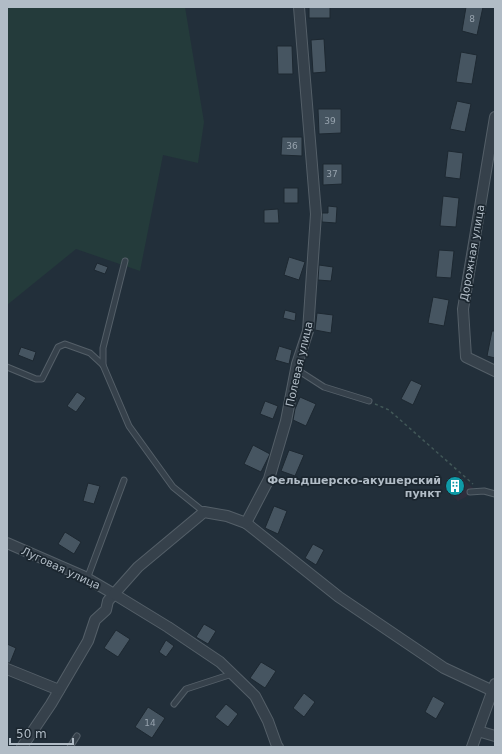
<svg xmlns="http://www.w3.org/2000/svg" width="502" height="754" font-family="'DejaVu Sans',sans-serif">
<rect width="100%" height="100%" fill="#222f3a"/>
<path fill="#2e2e3c" d="M457 474 473 488 466 497 458 501 444 489Z"/>
<path fill="#243b3b" d="M7 7H185L204 122 198 163 163 155 140 271 76 249 7 305Z"/>
<g fill="#465561" stroke="#1d2831">
<rect x="309" y="7" width="21" height="11"/>
<path d="M466 7H483L477 35 462 31Z"/>
<path d="M324 39 326 72 313 73 311 40Z"/>
<path d="M277 46H292L293 74H278Z"/>
<path d="M461 52 477 55 472 84 456 82Z"/>
<path d="M457 101 471 104 465 132 450 129Z"/>
<path d="M318 109H341V133L319 134Z"/>
<path d="M282 137H302V156L281 155Z"/>
<path d="M448 151 463 153 460 179 445 177Z"/>
<path d="M323 164H342V184L323 185Z"/>
<rect x="284" y="188" width="14" height="15"/>
<path d="M443 196 459 198 456 227 440 226Z"/>
<path d="M328 206 337 207 336 223 322 222V213H328Z"/>
<path d="M278 209 279 223H264V210Z"/>
<path d="M439 250 454 251 451 278 436 277Z"/>
<path d="M289 257 305 262 299 280 284 275Z"/>
<path d="M97 263 108 267 105 274 94 270Z"/>
<path d="M319 265 333 267 331 281 318 280Z"/>
<path d="M433 297 449 300 444 326 428 323Z"/>
<path d="M285 310 296 313 295 321 283 318Z"/>
<path d="M317 313 333 315 331 333 315 330Z"/>
<path d="M492 331H495V358L487 356Z"/>
<path d="M279 346 292 350 289 364 275 360Z"/>
<path d="M21 347 36 352 33 361 18 355Z"/>
<path d="M411 380 422 385 413 405 401 399Z"/>
<path d="M77 392 86 398 76 412 67 406Z"/>
<path d="M300 397 316 404 306 426 293 420 295 409Z"/>
<path d="M265 401 278 406 273 419 260 414Z"/>
<path d="M253 445 270 454 261 472 244 464Z"/>
<path d="M289 450 304 455 295 476 281 471Z"/>
<path d="M458 477 463 482 453 494 447 489Z"/>
<path d="M88 483 100 486 94 504 83 501Z"/>
<path d="M274 506 287 511 278 534 265 528Z"/>
<path d="M65 532 81 542 74 554 58 544Z"/>
<path d="M313 544 324 550 316 565 305 558Z"/>
<path d="M204 624 216 631 208 644 196 637Z"/>
<path d="M116 630 130 639 118 657 104 648Z"/>
<path d="M166 640 174 646 166 657 159 652Z"/>
<path d="M7 644 16 648 10 663H7Z"/>
<path d="M261 662 276 671 265 688 250 678Z"/>
<path d="M304 693 315 702 304 717 293 708Z"/>
<path d="M433 696 445 703 436 719 425 712Z"/>
<path d="M226 704 238 714 228 727 215 717Z"/>
<path d="M148 707 165 718 152 738 135 727Z"/>
</g>
<g fill="none" stroke-linecap="round" stroke-linejoin="round">
<defs>
<g id="service">
<path d="M103 365V348L125 261"/>
<path d="M7 367 36 379H42L58 347 65 344 90 353 103 365 129 426 173 487 204 512"/>
<path d="M296 369 324 387 369 401"/>
<path d="M470 492 484 491 495 494"/>
<path d="M87 579 124 480"/>
<path d="M174 704 186 689 232 674"/>
<path d="M70 747 77 736"/>
</g>
<g id="minor">
<path d="M495 117 463 309 466 357 495 371"/>
<path d="M246 523 339 597 444 668 493 691"/>
<path d="M7 543 83 576 114 594 108 601 106 610 95 620 88 641 51 704 22 747"/>
<path d="M7 669 59 690"/>
<path d="M478 731 495 736"/>
<path d="M278 747 277 746 268 721 255 696 220 662 168 627 114 594 138 567 204 512 227 516 246 523 269 479 286 421 297 364 308 331 316 214 299 7"/>
<path d="M472 747 495 684"/>
</g>
</defs>
<use href="#service" stroke="#545f68" stroke-width="7"/>
<use href="#minor" stroke="#545f68" stroke-width="12"/>
<path stroke="#425858" stroke-width="1.5" stroke-dasharray="3 3" stroke-linecap="butt" d="M375 404 389 410 473 484"/>
<use href="#service" stroke="#36414b" stroke-width="5"/>
<use href="#minor" stroke="#36414b" stroke-width="10"/>
</g>
<defs>
<symbol id="building-disc" viewBox="-11 -11 22 22"><circle r="9.5" fill="#0f9aa8" stroke="#1b262f"/><path d="M-4-6H4V6H1V3H-1V6H-4ZM-2.5-4.3h1.7v1.8h-1.7ZM.8-4.3h1.7v1.8H.8ZM-2.5-1h1.7V.8h-1.7ZM.8-1h1.7V.8H.8Z" fill="#fff"/></symbol>
</defs>
<g fill-rule="evenodd">
<use href="#building-disc" x="444" y="475" width="22" height="22"/>
</g>
<g text-anchor="middle" stroke-width="3.5" stroke-linejoin="round" paint-order="stroke">
<g font-size="9" fill="#96a2ad">
<text x="472" y="22">8</text>
<text x="330" y="124">39</text>
<text x="292" y="149">36</text>
<text x="332" y="177">37</text>
<text x="150" y="726">14</text>
</g>
<g font-size="11" fill="#b1bcc6" stroke="#1b262f">
<text transform="translate(472 253) rotate(-80)" y="4">Дорожная улица</text>
<text transform="translate(299 364) rotate(-77)" y="4">Полевая улица</text>
<text transform="translate(61 568) rotate(25)" y="4">Луговая улица</text>
</g>
<g font-size="11" font-weight="bold" fill="#b1bcc6" stroke="#1b262f" text-anchor="end">
<text x="441" y="484">Фельдшерско-акушерский<tspan x="441" dy="13">пункт</tspan></text>
</g>
</g>
<rect width="502" height="754" fill="none" stroke="#b1bcc6" stroke-width="16"/>
<path d="M10 738v6h63v-6" fill="none" stroke="#b1bcc6" stroke-width="2"/>
<text x="16" y="738" font-size="12" fill="#b1bcc6" stroke="#1b262f" stroke-width="3" paint-order="stroke">50 m</text>
</svg>
